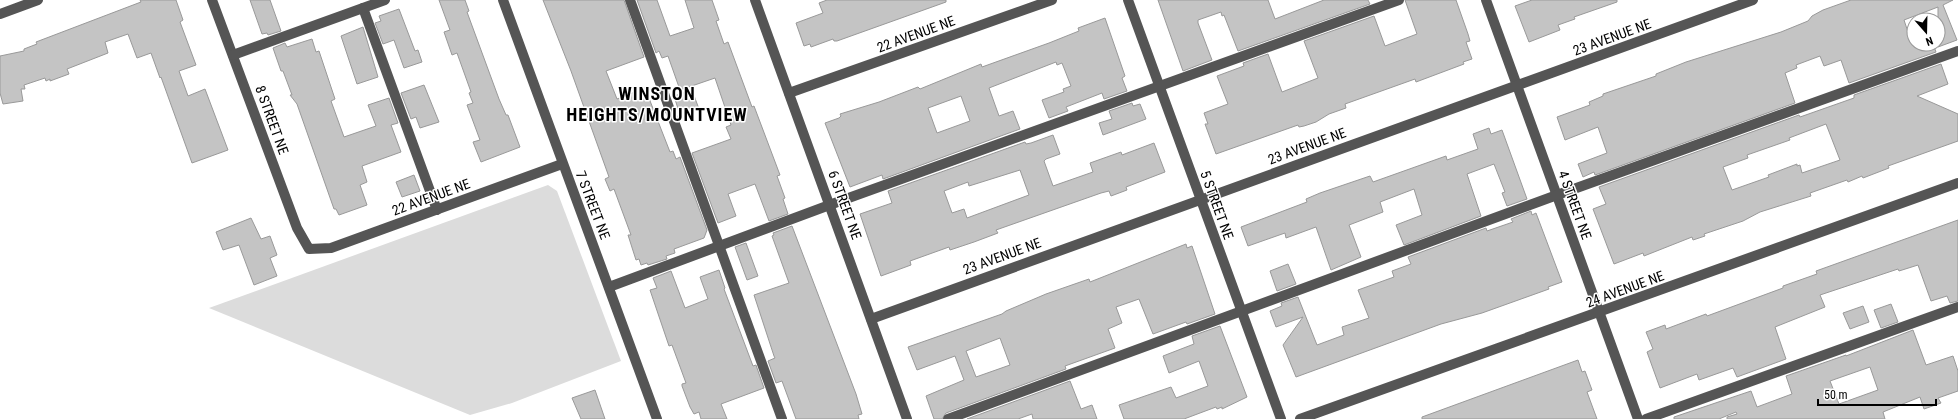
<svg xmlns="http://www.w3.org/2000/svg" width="1958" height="419" font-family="'Roboto Condensed',sans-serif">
<rect width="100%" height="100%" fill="#fff"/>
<path fill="#dcdcdc" d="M548 185 557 191 621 361 512 403 470 415 209 308Z"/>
<g fill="#c4c4c4" stroke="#999" fill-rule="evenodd">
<path d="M140 0H176L183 20 180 22 196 65 179 71 188 96 205 89 228 150 192 163 161 77 160 78 151 53 137 58 128 34 105 42 108 53 67 69 69 74 50 81V79L46 81 45 78 24 85 25 89H21L23 101 3 104 0 93V56L24 51V49L37 44 36 42 141 2Z"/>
<path d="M250 0H270L281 31 268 35 267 33 262 34Z"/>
<path d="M439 0H465L469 11 467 12 499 99 506 115H508L520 147 481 162 473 142 480 140 467 105 473 103 469 93 471 92 457 53 452 55 444 32 450 30Z"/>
<path d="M543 0H624L644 57 606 71 617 99 645 88 670 152 673 151 676 159 680 157 707 230 704 238 674 249 675 253 666 256 667 259 648 265 647 263 641 265 639 259 636 260 628 235H631L614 189 610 191 605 179 609 177 571 71Z"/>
<path d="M637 0H657L670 36 694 28 685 0H712L719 20 716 21 724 44 728 42 752 107 754 106 780 175 777 176 785 198 783 199 788 214 769 221 755 184 728 194 736 216 718 223 692 153 731 139 726 127 731 125 715 78 680 90 668 56 662 58 659 51 656 53Z"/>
<path d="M827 0H946V2L837 41H834L833 39 811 47 810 44 804 46 796 23 823 13 819 3Z"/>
<path d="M1158 0H1268L1275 19 1324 0H1368L1370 4 1238 51 1224 15 1222 16 1221 12 1198 20V23L1212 60 1183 71Z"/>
<path d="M1405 0H1456L1468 34 1470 41 1466 42 1472 59 1463 62 1464 64 1416 82 1415 79 1345 104 1346 108 1329 114 1316 122 1304 126 1299 127 1298 125 1216 154 1205 124H1208L1204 113 1228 104 1217 76 1244 66 1243 63 1268 54 1282 92 1318 78 1304 41 1374 16 1385 46 1417 34Z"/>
<path d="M1532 0H1617V2L1574 17 1575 19 1558 25 1560 30 1529 42 1515 6Z"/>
<path d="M1851 0H1953L1943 5 1957 40 1938 47V7L1904 20 1912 44H1933L1936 52 1849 83 1841 60 1824 66 1820 56 1796 65 1797 68 1785 73 1795 103 1595 175 1594 172 1583 177 1578 164 1607 153 1598 127 1565 140 1557 117 1590 105 1589 102 1603 96V94L1656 76V74L1686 62 1781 32 1808 21 1812 16 1823 10Z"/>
<path d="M399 9 415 51 418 50 422 62 404 68 394 40 383 44 375 23 381 21 379 16Z"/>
<path d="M1105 18 1125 76 1122 78 1127 91 1104 99 1102 93 1066 107 1068 111 1049 118 1042 100 1064 92 1063 89 1071 86 1062 63 1057 65 1056 62 989 88 999 116 1013 111 1020 129 883 179 882 175 850 187 825 123 839 118 841 116 840 114 879 102 918 87 920 89 981 64 982 67 1049 43 1079 31 1078 28ZM961 96 970 121 937 133 928 108Z"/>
<path d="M363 27 378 77 357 84 341 36Z"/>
<path d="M312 39 316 52 319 51 335 99 331 101 344 137 376 126 368 105 389 98 398 123 391 125 401 152 362 166 367 182 360 185 367 205 339 215 336 209H334L297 104 290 95H292L283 71H281L273 48 285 43 287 47Z"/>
<path d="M1941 64 1948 84 1917 96 1958 114V141L1888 166 1889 168 1863 178 1862 176 1848 182 1847 180 1810 193 1811 196 1760 212 1743 221 1704 234 1705 236 1693 240 1692 237 1644 256 1643 253 1614 264 1593 209 1606 204 1599 187 1799 115 1800 117 1854 98V95ZM1826 124 1840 160 1802 173 1800 165 1797 166V164L1768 175 1769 177 1732 190 1723 167 1748 158 1747 155 1790 140 1789 138Z"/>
<path d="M424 85 439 122 420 128 416 117 411 119 401 93Z"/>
<path d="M692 90 699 109 680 115 674 96Z"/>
<path d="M1132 103 1133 106 1140 104 1146 119 1103 135 1099 123 1112 119 1109 111Z"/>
<path d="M1489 128 1491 134 1502 130 1527 199 1507 206 1502 193 1505 192 1494 164 1467 174 1481 216 1404 245 1396 225 1422 215 1414 189 1380 202 1383 212 1349 225 1361 257 1331 270 1316 227 1286 238 1285 233 1248 246 1241 227 1307 202 1306 199 1320 193 1370 176 1373 182 1446 156 1447 160 1478 149 1473 134Z"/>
<path d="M1053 135 1060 154 1046 159 1044 161 1053 186 1093 172 1090 163 1121 152 1122 155 1154 143 1165 172 1126 187 1127 190 1111 196 1109 191 1101 193 996 230 998 233 974 242 950 250 949 247 910 261 911 265 881 276 860 214 892 203 888 191 1025 142 1026 144 1031 143ZM1020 170 1029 195 967 218 964 209 952 213 944 191 968 182 969 186Z"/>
<path d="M414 175 420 191 402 197 396 182Z"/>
<path d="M1531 211 1532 215 1536 213 1562 282 1548 287 1549 289 1482 313 1441 324 1296 377 1283 345 1303 317 1276 327 1270 311 1282 306 1281 303 1298 297 1317 345 1344 335 1342 327 1369 318 1358 290 1394 277 1392 271 1411 264 1408 257 1486 228 1487 231 1513 222 1511 219Z"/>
<path d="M251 218 261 239 270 236 277 255 270 258 277 276 254 285 239 245 223 250 216 232Z"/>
<path d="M1958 220V301L1950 303 1947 296 1931 301 1918 265 1899 271 1898 269 1820 295 1825 307 1775 327 1786 359 1737 377 1733 368 1699 380 1697 374 1660 388 1647 352 1653 349 1646 332 1665 325 1666 329 1706 314 1707 316 1783 288V286L1817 274 1816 271Z"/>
<path d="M792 226 856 394 862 414 858 415 859 419H796L782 381 776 383 768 361 775 358 774 356 754 295 789 283 772 236 774 235 773 233Z"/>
<path d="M746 243 758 276 747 280 735 247Z"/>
<path d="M1186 244 1187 248 1192 246 1215 314 1187 324 1186 322 1153 334 1139 299 1116 307 1122 323 1108 329 1115 348 1065 366 1066 369 946 413 942 419H934L926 396 964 380 955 356 917 370 908 347 1002 314 1006 311 1046 294 1089 279 1090 282ZM1000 338 1010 365 976 377 966 351Z"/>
<path d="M1288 264 1296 284 1277 291 1270 271Z"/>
<path d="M719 270 725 288 724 289 753 366 756 365 764 388 721 404 727 419H701L699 412 694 414 690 407 682 386V384L686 383 672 345 669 346 650 290 657 288 653 278 671 271 685 308 708 299 700 277Z"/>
<path d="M1891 304 1898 322 1881 328 1874 310Z"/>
<path d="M1863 306 1869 322 1850 329 1843 313Z"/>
<path d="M1220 326 1247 397 1222 409V407L1217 409 1216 407 1184 419H1124L1119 405 1171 387 1176 398 1208 386 1199 361 1169 373 1163 356 1194 344 1192 336Z"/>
<path d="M1913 330 1926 365 1953 356 1958 371V391L1938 398 1941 403 1924 409 1920 397 1883 412 1885 419H1727V417L1737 414 1736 412 1719 419H1674V417L1751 391 1757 407 1792 394 1786 376 1846 355V356ZM1870 367 1878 390 1839 404 1830 381Z"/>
<path d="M1578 360 1582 372 1585 371 1592 390 1587 392 1597 419H1422V417Z"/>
<path d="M1070 381 1081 409 1092 405 1097 419H1033L1032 414 1018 419H967Z"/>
<path d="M595 390 605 419H581L572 398Z"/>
</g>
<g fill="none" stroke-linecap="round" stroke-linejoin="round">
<g stroke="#555" stroke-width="10">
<path d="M212 0 297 228 309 249 331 248 562 164"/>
<path d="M503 0 657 419"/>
<path d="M630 0 782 419"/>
<path d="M755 0 907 419"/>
<path d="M1128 0 1281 419"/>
<path d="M1486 0 1638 419"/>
<path d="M363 8 437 210"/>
<path d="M0 14 38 0"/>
<path d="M233 55 385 0"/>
<path d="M789 93 1052 0"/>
<path d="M609 287 843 200 1399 0"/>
<path d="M871 319 1753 0"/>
<path d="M948 419 1557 195 1958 51"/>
<path d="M1300 419 1958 183"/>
<path d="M1646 419 1958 307"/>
</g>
</g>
<g text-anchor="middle" stroke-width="3" stroke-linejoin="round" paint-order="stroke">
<g font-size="14" fill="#000" stroke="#fff">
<text transform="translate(916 34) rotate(-20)" y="5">22 AVENUE NE</text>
<text transform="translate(1612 37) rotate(-20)" y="5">23 AVENUE NE</text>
<text transform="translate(272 120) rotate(70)" y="5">8 STREET NE</text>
<text transform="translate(1307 146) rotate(-20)" y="5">23 AVENUE NE</text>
<text transform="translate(431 197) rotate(-20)" y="5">22 AVENUE NE</text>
<text transform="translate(593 205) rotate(69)" y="5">7 STREET NE</text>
<text transform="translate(845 205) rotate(70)" y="5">6 STREET NE</text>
<text transform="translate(1217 205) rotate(70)" y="5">5 STREET NE</text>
<text transform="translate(1575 205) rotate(70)" y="5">4 STREET NE</text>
<text transform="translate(1002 256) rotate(-20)" y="5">23 AVENUE NE</text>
<text transform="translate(1625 289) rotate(-20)" y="5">24 AVENUE NE</text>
</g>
<g font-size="18" font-weight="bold" letter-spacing="1" fill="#000" stroke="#fff">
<text x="657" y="100">WINSTON<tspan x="657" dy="21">HEIGHTS/MOUNTVIEW</tspan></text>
</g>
</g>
<g transform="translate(1926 32) rotate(160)"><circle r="19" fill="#ffffff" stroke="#999999"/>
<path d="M0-3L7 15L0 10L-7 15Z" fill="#000000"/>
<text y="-6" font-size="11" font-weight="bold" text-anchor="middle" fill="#000000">N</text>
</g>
<path d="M1818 399v6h118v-6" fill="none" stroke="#000000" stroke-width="2"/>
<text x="1824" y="399" font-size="12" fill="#000000" stroke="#ffffff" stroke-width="3" paint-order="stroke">50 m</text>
</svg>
